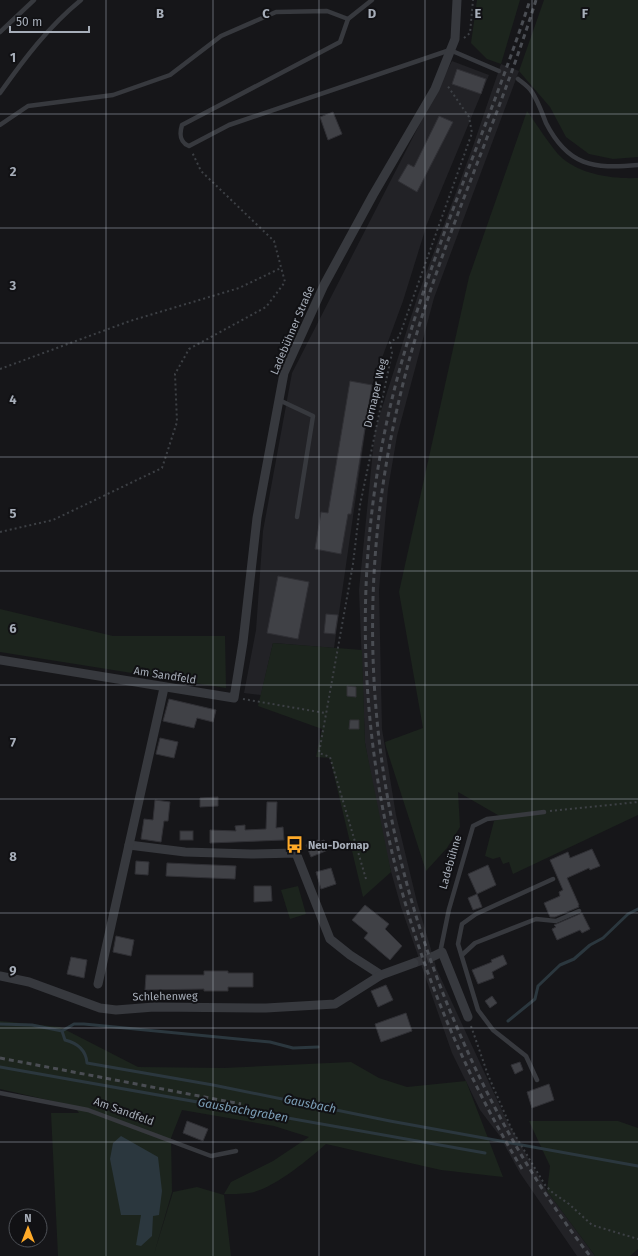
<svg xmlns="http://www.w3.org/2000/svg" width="638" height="1256" font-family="'Fira Sans',sans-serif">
<rect width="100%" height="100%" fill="#161619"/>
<g fill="#222226">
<path d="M452 61 489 75 427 224 403 301 372 385 334 648 273 643 261 695 244 693 256 630 263 531 292 373Z"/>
<path d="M501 64 519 71 434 298 397 436 388 489 379 590 382 729 396 815 417 902 437 970 505 1117 547 1191 595 1256H577L520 1173 499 1135 480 1110 452 1053 401 907 383 843 365 743 359 590 375 430 418 295 472 149Z"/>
</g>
<g fill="#1c241d">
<path d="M477 0H520L501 64 487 59 471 43Z"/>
<path d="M544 0H638V157L613 159 589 154 566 137 550 107 519 71Z"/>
<path d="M527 111C536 123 552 149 562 158 582 175 613 179 638 178V815L513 874 509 862 503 864 500 857 493 859 485 856 494 821 503 818 458 792 460 827 447 848 426 871 386 747 385 742 423 728 399 592 469 277Z"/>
<path d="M0 609 113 636H225L226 688 0 652Z"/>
<path d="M273 643 362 650 365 743 391 872 363 897 330 758 316 757 322 729 258 706Z"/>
<path d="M298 886 306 914 290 919 281 890Z"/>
<path d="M0 1021 60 1027 138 1067 224 1068 351 1062 379 1078 407 1087 466 1081 503 1177 441 1170 326 1144C309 1159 272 1190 249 1193 241 1194 232 1194 224 1194L231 1182 273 1161 309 1137 274 1126 182 1110 171 1138 172 1192 154 1254 173 1192 197 1187 224 1195 231 1256H58L51 1113H79L74 1106 0 1089Z"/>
<path d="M529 1121H618L638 1128V1249L630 1256H595L593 1253 547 1191 550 1166Z"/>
</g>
<path fill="#2b373e" d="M121 1136 158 1157 162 1191 159 1215 153 1216 152 1236 141 1246 136 1245 141 1215H121L110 1159 113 1143Z"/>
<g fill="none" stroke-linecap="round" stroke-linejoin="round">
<g stroke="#2b373e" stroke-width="3">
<path d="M508 1021 535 999 538 986 560 965 574 959 590 945 603 938 628 914 638 909"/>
<path d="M0 1024 32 1025 62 1031 65 1040C77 1043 86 1050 87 1063L213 1085 390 1121 638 1166"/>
<path d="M62 1031 74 1024H84L270 1042 293 1048 318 1047"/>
<path d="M0 1067 485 1153"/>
</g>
</g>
<g fill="#404146" stroke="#303035">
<path d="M457 69 486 79 481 94 452 84Z"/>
<path d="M333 112 342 134 328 140 320 117Z"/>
<path d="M439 116 453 122 417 192 398 181 408 164 414 167Z"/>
<path d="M350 381 372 385 351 514H348L341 554 315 549 321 512 328 513Z"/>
<path d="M278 576 309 582 298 639 267 633Z"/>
<path d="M326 614 338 615 335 634 324 633Z"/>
<path d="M347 686 356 687V697L347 696Z"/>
<path d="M169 699 216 710 213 722 197 718 194 728 163 721Z"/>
<path d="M350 720H359V729H349Z"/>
<path d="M160 738 178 742 174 758 156 754Z"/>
<path d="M218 797V806L200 807V798Z"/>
<path d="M155 800 170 802 168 821H164L161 842 141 839 144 819 153 820Z"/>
<path d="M267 802H277L276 828 283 827 284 840 210 843V830L236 831 235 826 245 825V830L266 829Z"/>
<rect x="180" y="831" width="13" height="9"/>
<path d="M318 840 319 842 324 840 328 850 311 857 306 845Z"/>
<path d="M592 849 600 866 590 870 589 868 567 878 579 905H578L579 907 555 917H550L544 903 560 896 559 892 563 890 550 860 568 852 570 858Z"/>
<path d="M136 861 149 862 148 875 135 874Z"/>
<path d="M167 863 236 866 235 879 166 876Z"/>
<path d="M488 865 496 885 477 894 468 874Z"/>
<path d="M331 868 336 884 321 889 316 872Z"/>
<path d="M254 886H271L272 901 254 902Z"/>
<path d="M477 894 482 907 473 910 468 898Z"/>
<path d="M365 905 389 924 385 929 402 946 390 960 364 938 368 933 352 920Z"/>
<path d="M582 913 590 929 582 933 580 930 557 940 552 929 556 927 554 925Z"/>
<path d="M116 936 134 940 131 956 113 952Z"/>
<path d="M503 955 507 964 492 972 494 978 478 984 472 970 492 962 491 960Z"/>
<path d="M71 957 87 960 84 978 67 974Z"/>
<path d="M204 971H228V973H253V987H228V991H204V989L145 990 146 975H204Z"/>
<path d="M386 985 393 1000 378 1007 371 991Z"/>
<path d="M492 996 497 1003 490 1008 485 1001Z"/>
<path d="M406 1013 412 1031 381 1042 375 1024Z"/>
<path d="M520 1062 523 1070 515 1074 511 1065Z"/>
<path d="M549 1084 554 1100 532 1108 527 1092Z"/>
<path d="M187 1121 208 1129 203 1141 183 1133Z"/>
</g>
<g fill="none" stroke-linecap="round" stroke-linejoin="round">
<path stroke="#333439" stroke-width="9" stroke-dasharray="9 4.5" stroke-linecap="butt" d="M414 963 434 956"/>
<g stroke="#3d4045" stroke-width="2" stroke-dasharray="2 3" stroke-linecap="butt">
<path d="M464 38 470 33 473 0"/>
<path d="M0 369 130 321 239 288 281 268"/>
<path d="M0 532 53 520 162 468 177 422 175 374 189 349 266 307 285 282 274 241 201 171 192 152"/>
<path d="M243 699 325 713"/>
<path d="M550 811 638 802"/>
<path d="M366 879 330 757 319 753 353 564 360 505 392 353 390 342 399 337 472 133 469 117 447 85"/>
<path d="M471 1026 488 1075 512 1130 545 1185 553 1193 569 1204 592 1225 638 1239"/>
</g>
<g stroke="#37393e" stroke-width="4.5">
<path d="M372 0 348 19 340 42 182 125C179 135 180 142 189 146L229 125 450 50 499 71"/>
<path d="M0 32 34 0"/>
<path d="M518 79C523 83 529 87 532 92 538 101 542 113 546 123 568 166 593 169 638 165"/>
<path d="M0 93C24 59 49 26 81 0"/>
<path d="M0 125 28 106 113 95 170 75 221 36 276 12 327 11 348 19"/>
<path d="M279 400 313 416 297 517"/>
<path d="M442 952 441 948 449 909 473 826 487 819 544 812"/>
<path d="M462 955 475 943 536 919 556 921 579 911"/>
<path d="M537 1080 526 1056 493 1030 478 1010 458 944 462 924 476 914 553 879"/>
<path d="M0 1093 88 1110 211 1156 236 1151"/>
</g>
<g stroke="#37393e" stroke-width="9">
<path d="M0 660 234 698 243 642 257 518 284 373 324 285 373 195 435 89 455 39 457 0"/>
<path d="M129 845 185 852 251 854 296 853 330 939 350 955 381 975"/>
<path d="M434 956 442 952 468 1017"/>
<path d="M0 976 29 982 100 1008 116 1010 154 1007 266 1008 335 1004 381 975 414 963"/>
<path d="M98 984 164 688"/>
</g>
<g stroke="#4a4d53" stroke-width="3" stroke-dasharray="5 4" stroke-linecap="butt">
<path d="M536 0C497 125 439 245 406 372 348 593 366 815 456 1025 491 1108 535 1185 590 1256"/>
<path d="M0 1058 241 1104"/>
<path d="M522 1169C379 932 326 653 396 383 430 252 488 129 530 0"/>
</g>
</g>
<path fill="none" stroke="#a7aeb9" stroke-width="1" stroke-opacity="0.55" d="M106 0V1256M213 0V1256M319 0V1256M425 0V1256M532 0V1256M0 114H638M0 228H638M0 343H638M0 457H638M0 571H638M0 685H638M0 799H638M0 913H638M0 1028H638M0 1142H638"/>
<defs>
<symbol id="bus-bare" viewBox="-9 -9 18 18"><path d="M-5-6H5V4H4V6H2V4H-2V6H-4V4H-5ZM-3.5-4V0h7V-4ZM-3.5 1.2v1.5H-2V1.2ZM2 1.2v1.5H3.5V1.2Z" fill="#ffaa28" stroke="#111114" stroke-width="2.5" paint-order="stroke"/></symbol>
</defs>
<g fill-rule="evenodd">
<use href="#bus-bare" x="282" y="832" width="25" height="25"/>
</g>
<g text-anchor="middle" stroke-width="4" stroke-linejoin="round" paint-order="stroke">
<g font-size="11" fill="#a7aeb9" stroke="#111114">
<text transform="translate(292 330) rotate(-67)" y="4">Ladebühner Straße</text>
<text transform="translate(375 393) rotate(-77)" y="4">Dornaper Weg</text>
<text transform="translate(165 675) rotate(9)" y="4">Am Sandfeld</text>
<text transform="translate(450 862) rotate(-74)" y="4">Ladebühne</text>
<text transform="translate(165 996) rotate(-1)" y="4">Schlehenweg</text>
<text transform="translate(124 1111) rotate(20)" y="4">Am Sandfeld</text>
</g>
<g font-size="11" font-weight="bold" fill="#a7aeb9" stroke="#111114" text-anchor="start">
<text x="308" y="849">Neu-Dornap</text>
</g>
<g font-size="12" font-style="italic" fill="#7c9fb7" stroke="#111114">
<text transform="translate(310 1104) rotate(11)" y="4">Gausbach</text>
<text transform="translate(243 1110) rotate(10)" y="4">Gausbachgraben</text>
</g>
</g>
<g font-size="13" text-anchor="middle" font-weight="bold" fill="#a7aeb9" stroke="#111114" stroke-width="4" stroke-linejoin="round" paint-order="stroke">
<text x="160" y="18">B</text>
<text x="266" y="18">C</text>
<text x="372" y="18">D</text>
<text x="478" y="18">E</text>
<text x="585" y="18">F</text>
<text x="13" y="62">1</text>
<text x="13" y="176">2</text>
<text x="13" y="290">3</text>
<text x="13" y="404">4</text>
<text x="13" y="518">5</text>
<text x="13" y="633">6</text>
<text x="13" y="747">7</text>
<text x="13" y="861">8</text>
<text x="13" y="975">9</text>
</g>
<g transform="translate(28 1228)"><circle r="19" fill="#111114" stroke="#4d5056"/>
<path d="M0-3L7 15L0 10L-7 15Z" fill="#ffaa28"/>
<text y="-6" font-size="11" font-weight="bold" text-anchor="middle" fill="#a7aeb9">N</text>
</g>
<path d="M10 26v6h79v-6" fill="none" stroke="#a7aeb9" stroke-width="2"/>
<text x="16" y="26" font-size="12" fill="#a7aeb9" stroke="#111114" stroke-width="3" paint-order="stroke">50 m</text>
</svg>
